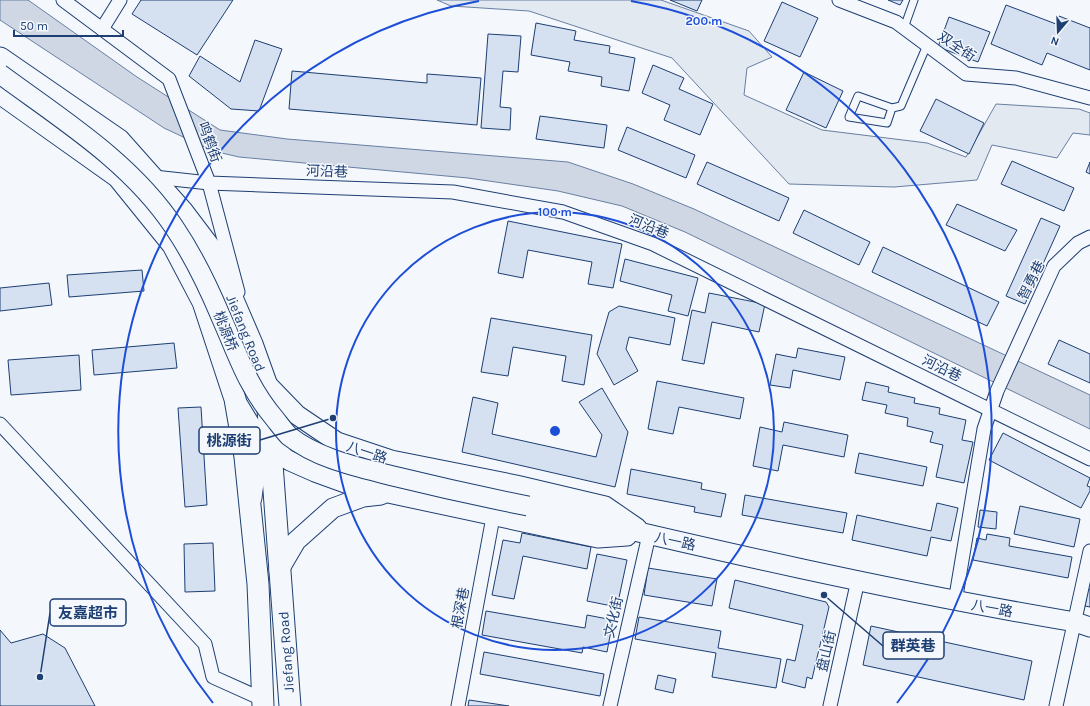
<svg xmlns="http://www.w3.org/2000/svg" width="1090" height="706" font-family="Karla,'Noto Sans SC',sans-serif">
<rect width="100%" height="100%" fill="#f4f7fb"/>
<path fill="#e3e9f0" stroke="#687fa3" d="M437 0H661L749 31 772 57 747 68 744 95 822 130 927 143 966 157 996 104 1079 109 1090 113V135L1073 133 1057 158 992 145 977 180 894 187 789 184 672 58 529 11 451 6Z"/>
<path fill="#cfd7e4" stroke="#687fa3" d="M0 0H28L137 77 220 130 287 139 568 162 633 184 694 209 1090 395V429L685 232 622 206 558 191 468 178 239 157 213 151 164 128 0 20Z"/>
<g fill="#d5e0f0" stroke="#1d3f73">
<path d="M141 0H233L197 55 132 14Z"/>
<path d="M670 0H702L697 11Z"/>
<path d="M888 0H903L900 5Z"/>
<path d="M782 2 818 18 800 57 764 41Z"/>
<path d="M1006 5 1056 24 1059 16 1090 28V70L1047 53 1042 65 991 44Z"/>
<path d="M949 17 990 32 978 62 938 47Z"/>
<path d="M536 23 576 31 574 40 610 46 609 53 635 58 629 91 601 86 602 77 568 71 570 62 531 55Z"/>
<path d="M488 34 521 36 518 72 503 71 500 107 511 108 510 130 481 128Z"/>
<path d="M255 40 282 49 259 111 231 109 189 76 200 56 240 82Z"/>
<path d="M653 65 684 78 679 89 713 104 700 135 664 120 670 105 642 93Z"/>
<path d="M292 71 427 83V74L481 78 477 125 289 109Z"/>
<path d="M804 72 843 91 826 128 786 110Z"/>
<path d="M936 99 984 123 969 154 920 131Z"/>
<path d="M540 116 607 125 604 148 536 139Z"/>
<path d="M627 127 695 155 686 178 618 150Z"/>
<path d="M1012 161 1074 188 1064 211 1001 184Z"/>
<path d="M707 162 789 198 779 221 697 184Z"/>
<path d="M1090 162V174L1086 172Z"/>
<path d="M957 204 1017 230 1005 251 946 225Z"/>
<path d="M804 210 870 242 859 265 793 233Z"/>
<path d="M1041 218 1060 226 1025 304 1006 296Z"/>
<path d="M508 221 622 244 613 288 588 284 592 262 528 250 523 278 498 273Z"/>
<path d="M883 247 999 302 987 326 872 272Z"/>
<path d="M625 259 698 278 688 316 668 311 672 295 620 281Z"/>
<path d="M142 270 144 291 69 297 67 275Z"/>
<path d="M49 283 52 305 0 311V288Z"/>
<path d="M709 293 765 304 759 332 712 322 704 364 682 360 692 310 705 313Z"/>
<path d="M619 306 675 318 670 345 629 337 626 349 638 371 614 385 597 354 609 312Z"/>
<path d="M491 318 592 335 584 385 562 381 566 356 513 347 508 376 481 372Z"/>
<path d="M1059 340 1090 354V383L1048 364Z"/>
<path d="M174 343 177 368 94 375 92 350Z"/>
<path d="M798 348 845 357 840 380 793 370 790 388 770 385 776 354 796 358Z"/>
<path d="M79 355 81 390 11 395 8 360Z"/>
<path d="M657 381 744 398 740 419 679 407 673 434 648 429Z"/>
<path d="M866 382 889 387 888 392 915 398 914 403 940 408 939 414 966 420 962 440 973 442 964 483 936 477 943 445 930 442 933 432 907 426 908 418 885 413 887 405 862 400Z"/>
<path d="M602 388 628 432 615 487 462 452 473 397 498 403 492 434 596 457 602 435 579 402Z"/>
<path d="M201 407 207 505 185 507 178 408Z"/>
<path d="M784 422 848 435 844 457 783 445 778 471 753 466 760 427 782 432Z"/>
<path d="M1003 433 1090 478 1087 486 1090 487V491L1081 508 989 460Z"/>
<path d="M859 453 927 467 923 486 855 473Z"/>
<path d="M631 469 702 483 701 489 726 494 721 517 694 512 695 507 627 494Z"/>
<path d="M745 495 847 513 843 533 742 515Z"/>
<path d="M937 503 958 508 951 541 931 537 927 556 852 540 857 515 931 531Z"/>
<path d="M1020 506 1080 519 1074 547 1014 534Z"/>
<path d="M980 510 997 512 996 529 978 527Z"/>
<path d="M522 533 591 547 587 569 523 556 514 599 492 595 503 540 520 543Z"/>
<path d="M987 534 1010 538 1009 546 1072 557 1068 578 973 560 977 538 986 540Z"/>
<path d="M213 543 215 591 185 592 184 544Z"/>
<path d="M597 554 627 560 617 607 587 601Z"/>
<path d="M648 568 717 579 712 606 644 595Z"/>
<path d="M735 580 826 602 829 607 812 679 807 677 805 688 782 682 787 659 795 661 803 625 729 608Z"/>
<path d="M1088 589H1090V607L1085 606Z"/>
<path d="M486 611 585 628 587 615 613 620 607 652 583 647 582 653 482 635Z"/>
<path d="M639 617 721 631 718 648 781 659 776 688 712 677 716 653 635 639Z"/>
<path d="M871 626 1032 661 1024 700 863 665Z"/>
<path d="M0 630 11 643 43 634 65 648 95 706H0Z"/>
<path d="M484 652 604 674 600 696 480 674Z"/>
<path d="M658 675 676 679 673 693 655 689Z"/>
<path d="M469 700 509 706H468Z"/>
</g>
<g fill="none" stroke-linecap="round" stroke-linejoin="round">
<defs>
<g id="lane">
<path d="M904 28 914 0"/>
<path d="M892 108 887 123 849 117 858 96 892 108 901 106 927 45"/>
</g>
<g id="street">
<path d="M63 0 169 79 209 183 238 292"/>
<path d="M839 0 896 22 966 74 1016 78 1090 98"/>
<path d="M102 29 120 0"/>
<path d="M154 177 209 183 453 192 563 212 653 244 1090 459"/>
<path d="M0 424 205 644 213 677 262 699"/>
<path d="M955 602 984 429 997 391 1054 266 1078 243 1090 237"/>
<path d="M458 706 493 517"/>
<path d="M610 706 649 535"/>
<path d="M830 706 858 580"/>
<path d="M1056 706 1090 551"/>
</g>
<g id="secondary">
<path d="M266 383 297 415 337 442 391 460 516 485 605 506 637 528"/>
<path d="M237 403 251 426 272 450 290 461 315 472 351 485 598 538 627 536"/>
<path d="M252 498C254 477 259 454 281 446"/>
<path d="M528 506C709 549 891 591 1075 622L1090 627"/>
<path d="M279 570 296 541 333 508 363 497 381 495"/>
</g>
<g id="primary">
<path d="M0 58 119 140 183 212 211 249 252 344 266 383 290 706"/>
<path d="M0 93 118 177 173 245 203 302 235 399 245 457 258 584 263 706"/>
</g>
</defs>
<use href="#lane" stroke="#1d3f73" stroke-width="9"/>
<use href="#street" stroke="#1d3f73" stroke-width="15"/>
<use href="#secondary" stroke="#1d3f73" stroke-width="21"/>
<use href="#primary" stroke="#1d3f73" stroke-width="23"/>
<use href="#lane" stroke="#f4f7fb" stroke-width="7"/>
<use href="#street" stroke="#f4f7fb" stroke-width="13"/>
<use href="#secondary" stroke="#f4f7fb" stroke-width="19"/>
<use href="#primary" stroke="#f4f7fb" stroke-width="21"/>
<defs>
<path id="secondary-bridge" d="M0 74C61 119 131 162 174 227 193 255 208 286 221 317 238 355 247 386 275 419 279 424 284 431 289 436 318 459 358 467 393 476 438 487 483 497 528 506"/>
</defs>
<use href="#secondary-bridge" stroke="#1d3f73" stroke-width="21" stroke-linecap="butt"/>
<use href="#secondary-bridge" stroke="#f4f7fb" stroke-width="19"/>
</g>
<g fill="none" stroke="#1d4ed8" stroke-width="2">
<circle cx="555" cy="431" r="219"/>
<path d="M213 703A437 437 0 0 1 479 1M631 1A437 437 0 0 1 897 703"/>
</g>
<g text-anchor="middle" stroke-width="3" stroke-linejoin="round" paint-order="stroke">
<g font-size="14" fill="#1d3f73" stroke="#f4f7fb">
<text transform="translate(957 46) rotate(34)" y="5">双全街</text>
<text transform="translate(210 142) rotate(70)" y="5">鸣鹤街</text>
<text transform="translate(327 171) rotate(2)" y="5">河沿巷</text>
<text transform="translate(649 226) rotate(22)" y="5">河沿巷</text>
<text transform="translate(1031 280) rotate(-63)" y="5">智勇巷</text>
<text transform="translate(226 331) rotate(68)" y="5">桃源桥</text>
<text transform="translate(246 333) rotate(68)" y="5">Jiefang Road</text>
<text transform="translate(942 368) rotate(26)" y="5">河沿巷</text>
<text transform="translate(367 452) rotate(18)" y="5">八一路</text>
<text transform="translate(675 541) rotate(12)" y="5">八一路</text>
<text transform="translate(460 608) rotate(-79)" y="5">根深巷</text>
<text transform="translate(992 608) rotate(10)" y="5">八一路</text>
<text transform="translate(613 617) rotate(-77)" y="5">文化街</text>
<text transform="translate(826 651) rotate(-77)" y="5">盘山街</text>
<text transform="translate(286 652) rotate(-94)" y="5">Jiefang Road</text>
</g>
</g>
<circle cx="555" cy="431" r="6" fill="#1d4ed8" stroke="#f4f7fb" stroke-width="2"/>
<g font-size="12" text-anchor="middle" font-weight="bold" fill="#1d4ed8" stroke="#f4f7fb" stroke-width="3" stroke-linejoin="round" paint-order="stroke">
<text x="704" y="25">200 m</text>
<text x="555" y="216">100 m</text>
</g>
<path fill="none" stroke="#1d3f73" stroke-width="1.5" d="M333 418L260 440M40 677L50 613M824 595L883 646"/>
<g fill="#1d3f73" stroke="#f4f7fb" stroke-width="1.5">
<circle cx="333" cy="418" r="4"/>
<circle cx="40" cy="677" r="4"/>
<circle cx="824" cy="595" r="4"/>
</g>
<g fill="#f4f7fb" stroke="#1d3f73" stroke-width="1.5">
<rect x="199" y="427" width="61" height="27" rx="4"/>
<rect x="50" y="599" width="76" height="27" rx="4"/>
<rect x="883" y="632" width="61" height="27" rx="4"/>
</g>
<g font-size="15" text-anchor="middle" font-weight="bold" fill="#1d3f73">
<text x="229" y="446">桃源街</text>
<text x="88" y="618">友嘉超市</text>
<text x="913" y="651">群英巷</text>
</g>
<g transform="translate(1058 32) rotate(199)" stroke="#f4f7fb" stroke-width="3" paint-order="stroke">
<path d="M0-3L7 15L0 10L-7 15Z" fill="#1d3f73"/>
<text y="-6" font-size="11" font-weight="bold" text-anchor="middle" fill="#1d3f73">N</text>
</g>
<path d="M14 30v6h109v-6" fill="none" stroke="#1d3f73" stroke-width="2"/>
<text x="20" y="30" font-size="12" fill="#1d3f73" stroke="#f4f7fb" stroke-width="3" paint-order="stroke">50 m</text>
</svg>
